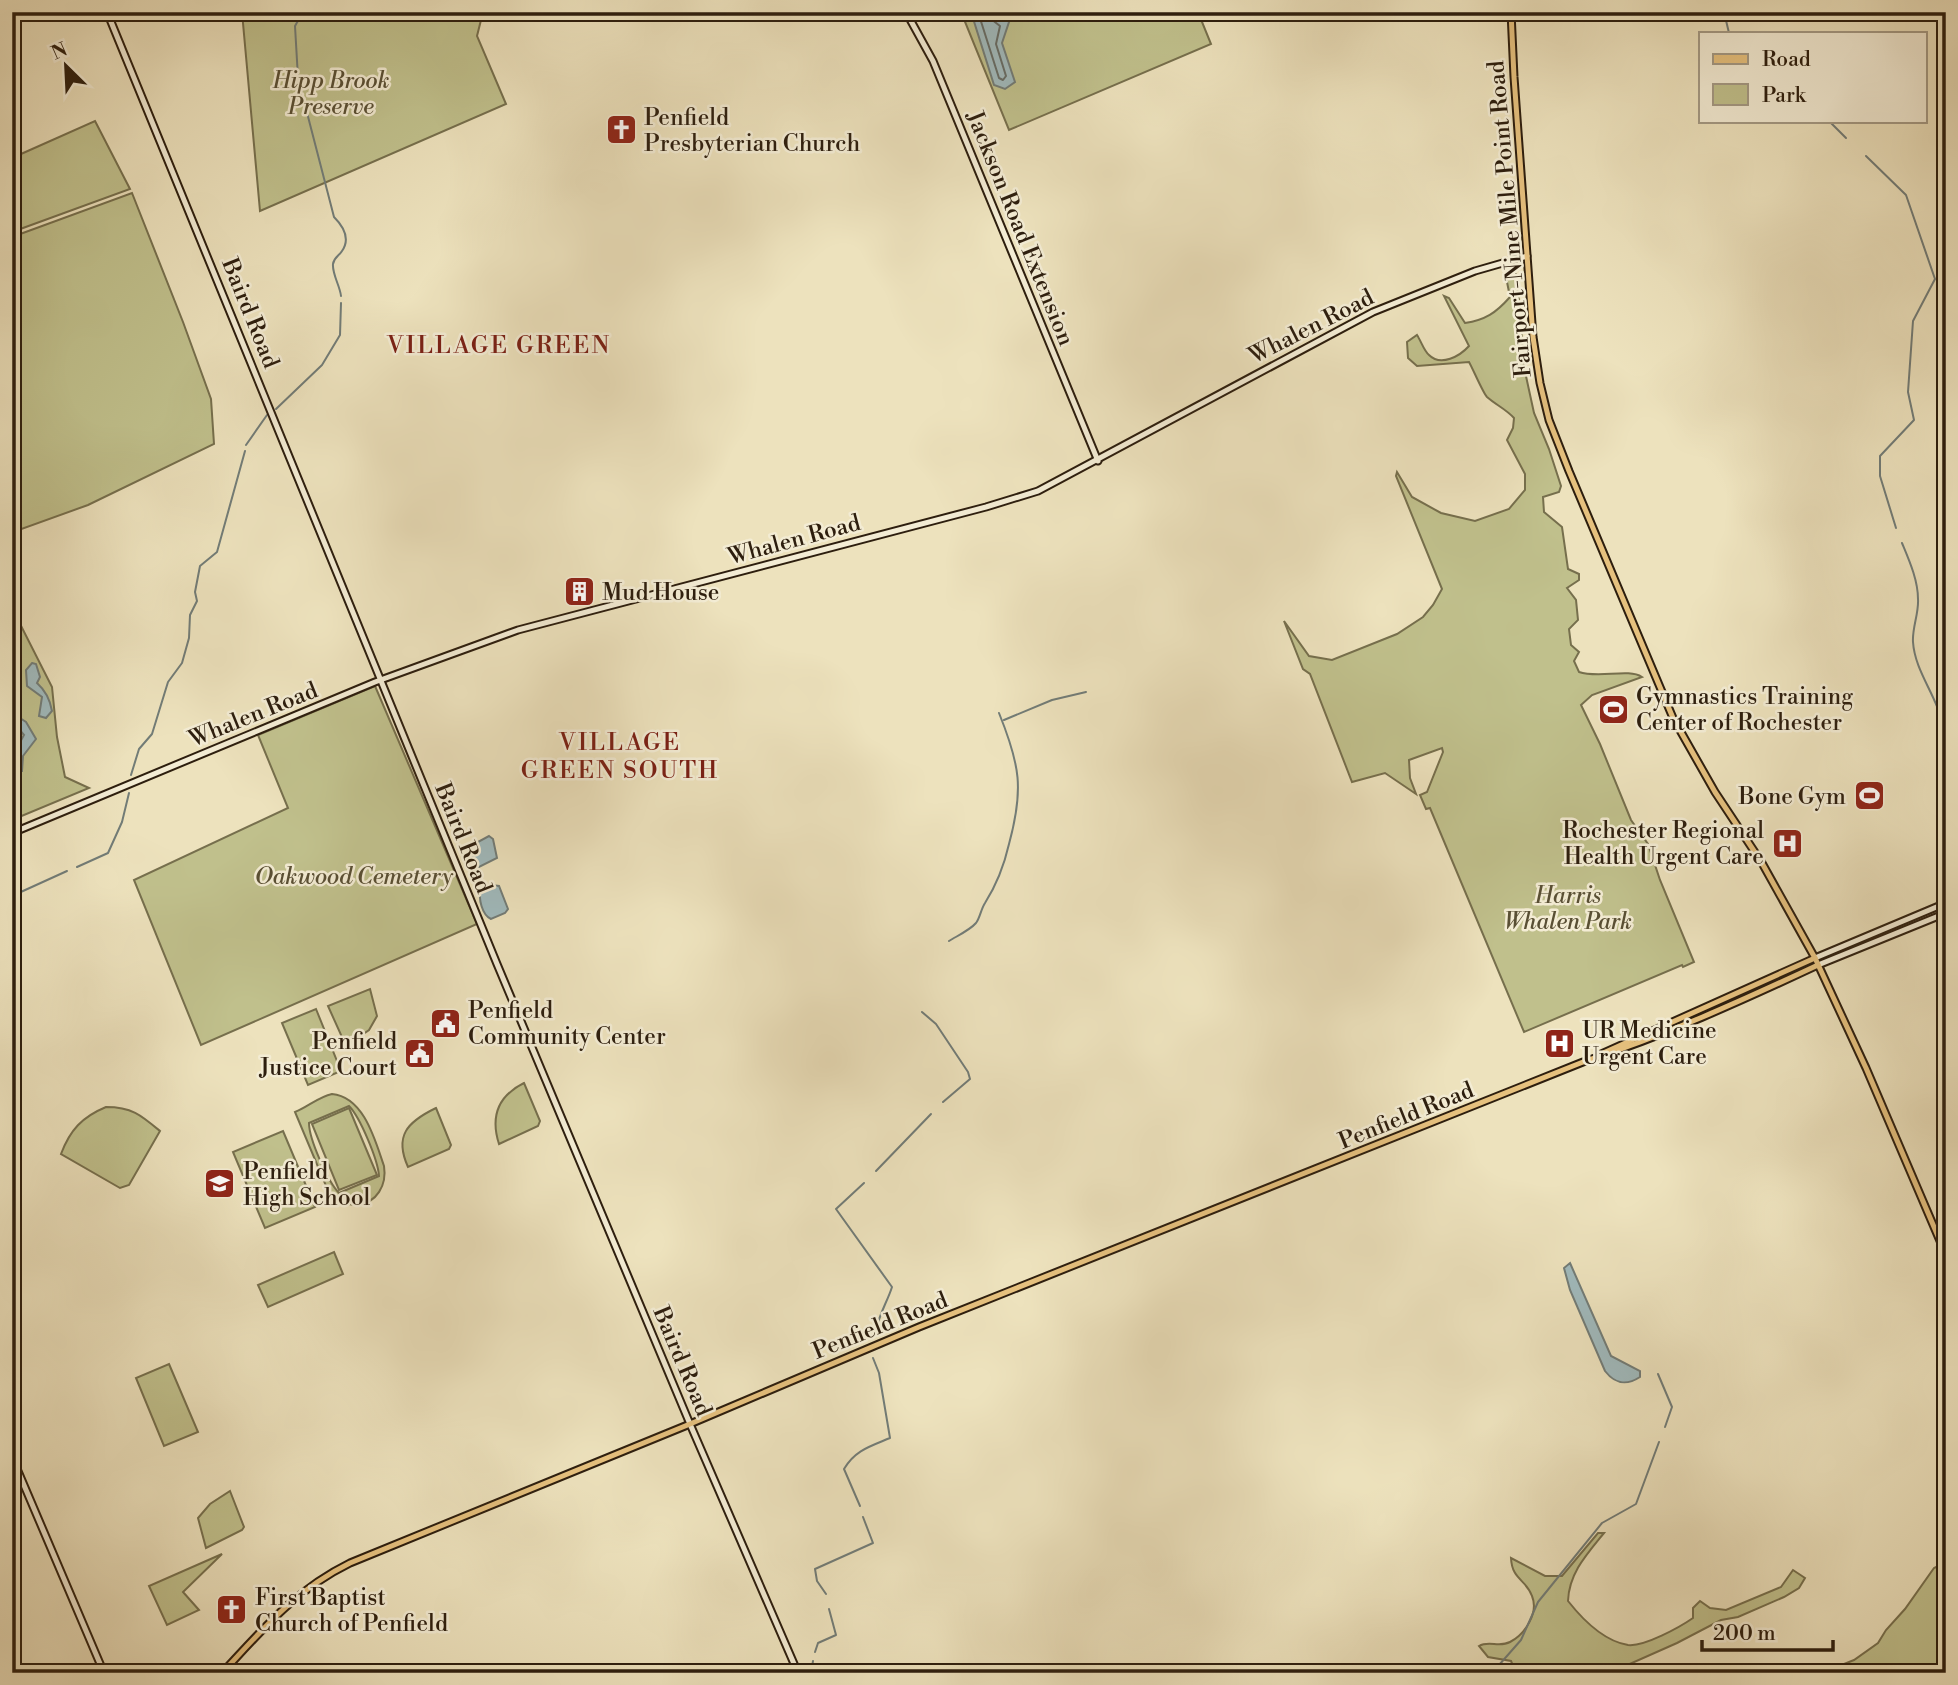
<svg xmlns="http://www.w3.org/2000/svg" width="1958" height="1685" font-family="'Libre Bodoni',serif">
<rect width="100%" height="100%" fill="#ede2bd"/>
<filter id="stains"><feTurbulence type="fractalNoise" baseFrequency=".00286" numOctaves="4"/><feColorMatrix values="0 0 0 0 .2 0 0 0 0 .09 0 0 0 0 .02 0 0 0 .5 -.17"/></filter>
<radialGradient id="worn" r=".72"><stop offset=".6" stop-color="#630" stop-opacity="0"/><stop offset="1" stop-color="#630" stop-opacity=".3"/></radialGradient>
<g fill="#c0c08c" stroke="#766f4d" stroke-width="2" fill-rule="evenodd">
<path d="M242 12H503L481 20 477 36 506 104 260 211Z"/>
<path d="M961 12H1198L1211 44 1009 130Z"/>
<path d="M95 121 130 189 12 232V158Z"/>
<path d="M132 193 183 322 211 399 214 444 88 505 16 531 12 530V237Z"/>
<path d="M1511 270 1517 275 1524 367 1534 413 1549 449 1561 486 1559 492 1543 497 1544 512 1562 527 1568 569 1579 574V580L1567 588 1576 600 1578 620 1569 629 1571 645 1579 652 1574 661 1579 672C1599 679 1628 668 1642 677L1592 695 1581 705 1600 744 1631 820 1648 844 1660 880 1694 962 1683 967 1682 965 1524 1032 1430 808 1426 809 1420 795 1427 792 1443 752 1442 748 1409 760 1410 778 1416 794 1385 773 1352 782 1310 674 1303 669 1284 621 1309 656 1332 660 1397 634 1423 617 1433 605 1442 589 1396 476 1397 472 1412 497 1441 513 1475 521 1509 509 1525 490V474L1507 440 1513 428 1514 418C1506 409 1496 405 1487 397 1483 393 1473 369 1469 362L1417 366 1408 358 1407 342 1417 335C1421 341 1424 351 1429 355 1441 367 1460 356 1469 346L1444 296 1449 298 1465 323C1485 320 1496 313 1510 297L1505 272Z"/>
<path d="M12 608 52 687 57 737 65 777 89 788 12 820Z"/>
<path d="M375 686 477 924 201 1045 134 880 288 808 258 735Z"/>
<path d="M370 989 377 1016 369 1030 346 1046 328 1006Z"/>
<path d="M316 1009 341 1071 308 1085 282 1023Z"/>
<path d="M524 1083 540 1121 538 1126 499 1144C490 1116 498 1096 524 1083Z"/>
<path d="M332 1094C364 1097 375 1140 384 1166 387 1185 377 1203 357 1205 348 1205 342 1201 334 1205L295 1112C308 1107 318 1097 332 1094ZM349 1106C360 1117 378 1160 379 1176L339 1193C328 1182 309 1139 309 1123Z"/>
<path d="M106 1107C132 1107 141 1115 160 1131L129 1185 120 1188 61 1154C70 1130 82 1117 106 1107Z"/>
<path d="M349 1108 377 1175 339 1190 312 1124Z"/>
<path d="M436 1108 451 1145 449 1149 408 1167C394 1136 407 1122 436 1108Z"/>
<path d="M283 1131 315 1207 265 1228 233 1152Z"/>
<path d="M334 1252 343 1274 268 1307 258 1285Z"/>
<path d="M169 1364 198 1432 164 1446 136 1378Z"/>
<path d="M230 1491 244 1527 242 1530 206 1548 198 1518 210 1504Z"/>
<path d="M1598 1533H1604C1587 1554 1569 1573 1568 1601 1583 1620 1603 1641 1628 1645 1644 1647 1680 1627 1693 1618V1608L1700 1601 1710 1608 1726 1610 1781 1587 1793 1570 1805 1578 1799 1588 1784 1597 1738 1617 1721 1620 1677 1643 1614 1671 1516 1673 1511 1661 1488 1657 1479 1646C1489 1640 1499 1648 1510 1642 1525 1634 1539 1613 1532 1596 1526 1579 1512 1580 1511 1558L1545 1576H1562Z"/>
<path d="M222 1554 183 1592 199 1610 167 1625 149 1586Z"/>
<path d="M1946 1562V1666L1941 1673H1837L1839 1666 1854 1660 1878 1643 1886 1630 1905 1609 1934 1568Z"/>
</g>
<g fill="#a0babd" stroke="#727c77" stroke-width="2">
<path d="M971 12H993L1010 19 1002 43 1015 82 1005 89 994 85Z"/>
<path d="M32 663 36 664 40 677 37 683C46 691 50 699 52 711L46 718 39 716 42 697 27 686 26 670Z"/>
<path d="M12 713 26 722 36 739 23 756 22 771H17L12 766V748L18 746 24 735 12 721Z"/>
<path d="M489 836 493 839 497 858 475 869C467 867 464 858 463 850Z"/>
<path d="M491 885 499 886 508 909 505 913 491 919C482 915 478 898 481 890Z"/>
<path d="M1570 1263 1611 1356 1640 1371V1377C1626 1386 1615 1384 1605 1371L1570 1290 1564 1268Z"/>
</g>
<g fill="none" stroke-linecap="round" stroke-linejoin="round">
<path stroke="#666c66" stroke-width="2" d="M978 12 999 78 1003 80 1006 76 996 44 1000 26 991 19 990 12"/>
<g stroke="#727c77" stroke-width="2">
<path d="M303 12 295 26 298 78 334 217C343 226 351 238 342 251 339 256 334 257 333 264 332 274 340 286 341 296"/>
<path d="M1724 12 1729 33"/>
<path d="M1829 121 1846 138"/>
<path d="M1866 156 1906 195 1935 279 1913 321 1908 392 1914 420 1880 456V476L1896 528"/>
<path d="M276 409 322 365 340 335 341 303"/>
<path d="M246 445 267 415"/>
<path d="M1902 543C1909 560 1918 580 1918 599 1919 613 1912 628 1913 642 1915 673 1939 698 1943 728 1946 746 1934 763 1940 780"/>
<path d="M1004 720 1052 700 1086 692"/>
<path d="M131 775 139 749 152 734 168 682 182 663 189 638 190 615 197 601 195 592 200 566 217 552 245 451"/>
<path d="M77 867 108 853 122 822 129 793"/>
<path d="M12 896 67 871"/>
<path d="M949 941C957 936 970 930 976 923 980 918 981 909 985 903 997 884 1004 866 1009 844 1024 789 1020 765 999 713"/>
<path d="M922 1012 936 1024 968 1072 970 1079 943 1102"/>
<path d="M876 1171 931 1114"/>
<path d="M864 1183 836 1209 892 1287C887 1303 878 1315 875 1335"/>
<path d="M1658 1374 1672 1407 1665 1427"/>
<path d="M860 1506 844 1469C855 1450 871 1446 890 1438L879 1373 873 1358"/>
<path d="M826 1594 817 1581 815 1569 873 1543 863 1517"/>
<path d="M815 1652 818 1643 836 1635 829 1609"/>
<path d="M811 1673 813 1661"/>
<path d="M1492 1673 1521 1640 1538 1602 1602 1523 1636 1504 1659 1442"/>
</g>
<defs>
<g id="secondary">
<path d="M107 12 497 964 690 1424 798 1673"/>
<path d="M906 12 933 61 1098 461"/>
<path d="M12 833 375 682 518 630 986 507 1038 491 1373 312 1475 271 1527 256"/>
<path d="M1815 958 1946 903"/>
<path d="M1818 965 1946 913"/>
<path d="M12 1457 104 1673"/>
</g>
<g id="primary">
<path d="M1511 12 1514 77 1533 337 1540 383 1549 420 1569 471 1673 718 1715 792 1762 863 1815 958 1866 1068 1946 1255"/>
<path d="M1601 1054 1815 958"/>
<path d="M222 1673C263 1629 295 1590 350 1563L690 1424 919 1327 1583 1062C1664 1036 1741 1001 1818 965"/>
</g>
</defs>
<use href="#secondary" stroke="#2d1e0e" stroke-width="9"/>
<use href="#primary" stroke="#2d1e0e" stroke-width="9"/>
<use href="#secondary" stroke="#f3ecd4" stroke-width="5"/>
<use href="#primary" stroke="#e6c17e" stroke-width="5"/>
</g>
<defs>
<symbol id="church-square" viewBox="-11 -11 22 22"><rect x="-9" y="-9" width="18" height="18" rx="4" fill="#8f2418" stroke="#f3ecd4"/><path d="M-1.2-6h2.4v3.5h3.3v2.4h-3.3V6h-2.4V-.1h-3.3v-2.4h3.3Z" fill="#fff"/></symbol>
<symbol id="building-square" viewBox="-11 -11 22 22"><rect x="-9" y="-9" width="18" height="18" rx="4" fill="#8f2418" stroke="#f3ecd4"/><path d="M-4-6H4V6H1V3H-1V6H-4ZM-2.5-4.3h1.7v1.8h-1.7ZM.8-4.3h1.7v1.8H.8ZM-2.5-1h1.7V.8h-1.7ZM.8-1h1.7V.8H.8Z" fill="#fff"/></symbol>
<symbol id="stadium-square" viewBox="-11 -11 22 22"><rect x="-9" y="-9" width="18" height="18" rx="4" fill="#8f2418" stroke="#f3ecd4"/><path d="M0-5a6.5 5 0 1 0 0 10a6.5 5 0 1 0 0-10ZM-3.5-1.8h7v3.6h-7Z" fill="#fff"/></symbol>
<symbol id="hospital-square" viewBox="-11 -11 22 22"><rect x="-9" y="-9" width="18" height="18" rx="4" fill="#8f2418" stroke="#f3ecd4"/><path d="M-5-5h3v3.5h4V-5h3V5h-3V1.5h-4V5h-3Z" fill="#fff"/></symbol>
<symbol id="civic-square" viewBox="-11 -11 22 22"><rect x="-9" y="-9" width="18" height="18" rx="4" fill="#8f2418" stroke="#f3ecd4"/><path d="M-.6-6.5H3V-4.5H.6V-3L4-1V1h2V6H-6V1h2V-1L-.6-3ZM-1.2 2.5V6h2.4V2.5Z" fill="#fff"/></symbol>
<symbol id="school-square" viewBox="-11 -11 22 22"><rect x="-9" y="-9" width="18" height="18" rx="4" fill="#8f2418" stroke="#f3ecd4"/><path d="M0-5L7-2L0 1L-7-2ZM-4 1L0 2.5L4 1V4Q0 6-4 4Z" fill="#fff"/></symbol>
</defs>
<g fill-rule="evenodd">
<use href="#church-square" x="604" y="112" width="35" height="35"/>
<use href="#building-square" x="562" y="574" width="35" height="35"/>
<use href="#stadium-square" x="1596" y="692" width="35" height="35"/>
<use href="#stadium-square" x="1852" y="778" width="35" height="35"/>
<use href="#hospital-square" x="1770" y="826" width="35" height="35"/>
<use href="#civic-square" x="428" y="1006" width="35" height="35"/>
<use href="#hospital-square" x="1542" y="1026" width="35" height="35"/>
<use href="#civic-square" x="402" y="1036" width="35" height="35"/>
<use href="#school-square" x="202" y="1166" width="35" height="35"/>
<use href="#church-square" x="214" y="1592" width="35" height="35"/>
</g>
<g text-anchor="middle" stroke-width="5" stroke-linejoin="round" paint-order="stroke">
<g font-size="23" font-style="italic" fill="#594f34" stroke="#f3ecd4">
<text x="331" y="88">Hipp Brook<tspan x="331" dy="26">Preserve</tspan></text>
<text x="354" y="884">Oakwood Cemetery</text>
<text x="1568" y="903">Harris<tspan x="1568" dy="26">Whalen Park</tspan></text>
</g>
<g font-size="23" fill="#2d1e0e" stroke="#f3ecd4" text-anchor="start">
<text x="644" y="125">Penfield<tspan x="644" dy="26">Presbyterian Church</tspan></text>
<text x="602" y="600">Mud House</text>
<text x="1636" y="704">Gymnastics Training<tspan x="1636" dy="26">Center of Rochester</tspan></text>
<text x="1846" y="804" text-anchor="end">Bone Gym</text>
<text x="1764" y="838" text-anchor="end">Rochester Regional<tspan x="1764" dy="26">Health Urgent Care</tspan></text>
<text x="468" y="1018">Penfield<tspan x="468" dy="26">Community Center</tspan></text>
<text x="1582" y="1038">UR Medicine<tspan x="1582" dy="26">Urgent Care</tspan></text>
<text x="397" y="1049" text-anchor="end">Penfield<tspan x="397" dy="26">Justice Court</tspan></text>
<text x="243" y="1179">Penfield<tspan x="243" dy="26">High School</tspan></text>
<text x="255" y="1605">First Baptist<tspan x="255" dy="26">Church of Penfield</tspan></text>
</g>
<g font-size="23" fill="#2d1e0e" stroke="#f3ecd4">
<text transform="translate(1509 219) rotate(-95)" y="8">Fairport-Nine Mile Point Road</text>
<text transform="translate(1021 228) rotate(68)" y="8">Jackson Road Extension</text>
<text transform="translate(251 313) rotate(68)" y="8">Baird Road</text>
<text transform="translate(1311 326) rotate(-27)" y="8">Whalen Road</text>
<text transform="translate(794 539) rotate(-15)" y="8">Whalen Road</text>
<text transform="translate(253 714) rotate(-22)" y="8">Whalen Road</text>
<text transform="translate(464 838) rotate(68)" y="8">Baird Road</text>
<text transform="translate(1406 1115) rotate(-22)" y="8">Penfield Road</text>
<text transform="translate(880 1325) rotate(-22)" y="8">Penfield Road</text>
<text transform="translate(683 1361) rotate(67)" y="8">Baird Road</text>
</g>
<g font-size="24" letter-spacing="2" fill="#7a1f14" stroke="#f3ecd4">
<text x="499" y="353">VILLAGE GREEN</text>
<text x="620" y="750">VILLAGE<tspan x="620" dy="28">GREEN SOUTH</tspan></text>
</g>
</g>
<rect width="1958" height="1685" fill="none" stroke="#ede2bd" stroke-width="42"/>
<rect x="14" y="14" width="1930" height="1657" fill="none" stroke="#2d1e0e" stroke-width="3.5"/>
<rect x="21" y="21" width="1916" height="1643" fill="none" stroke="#2d1e0e" stroke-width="2"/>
<rect x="1699" y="32" width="228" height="91" fill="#f3ecd4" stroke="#a49a85" stroke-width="2"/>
<rect x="1713" y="54" width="35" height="10" fill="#e6c17e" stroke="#a49a85" stroke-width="2"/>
<text x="1762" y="66" font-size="21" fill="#2d1e0e">Road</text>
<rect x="1713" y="84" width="35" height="21" fill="#c0c08c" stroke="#a49a85" stroke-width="2"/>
<text x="1762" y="102" font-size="21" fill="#2d1e0e">Park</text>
<g transform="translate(66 66) rotate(336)" stroke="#f3ecd4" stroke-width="5" paint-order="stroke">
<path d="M0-5L12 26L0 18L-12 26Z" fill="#2d1e0e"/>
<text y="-10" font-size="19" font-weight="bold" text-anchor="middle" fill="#2d1e0e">N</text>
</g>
<path d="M1702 1640v10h131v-10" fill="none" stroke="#2d1e0e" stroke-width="3.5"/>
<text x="1713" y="1640" font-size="21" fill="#2d1e0e" stroke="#f3ecd4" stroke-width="5" paint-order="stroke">200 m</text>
<rect width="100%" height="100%" filter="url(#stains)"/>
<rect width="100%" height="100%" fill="url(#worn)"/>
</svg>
